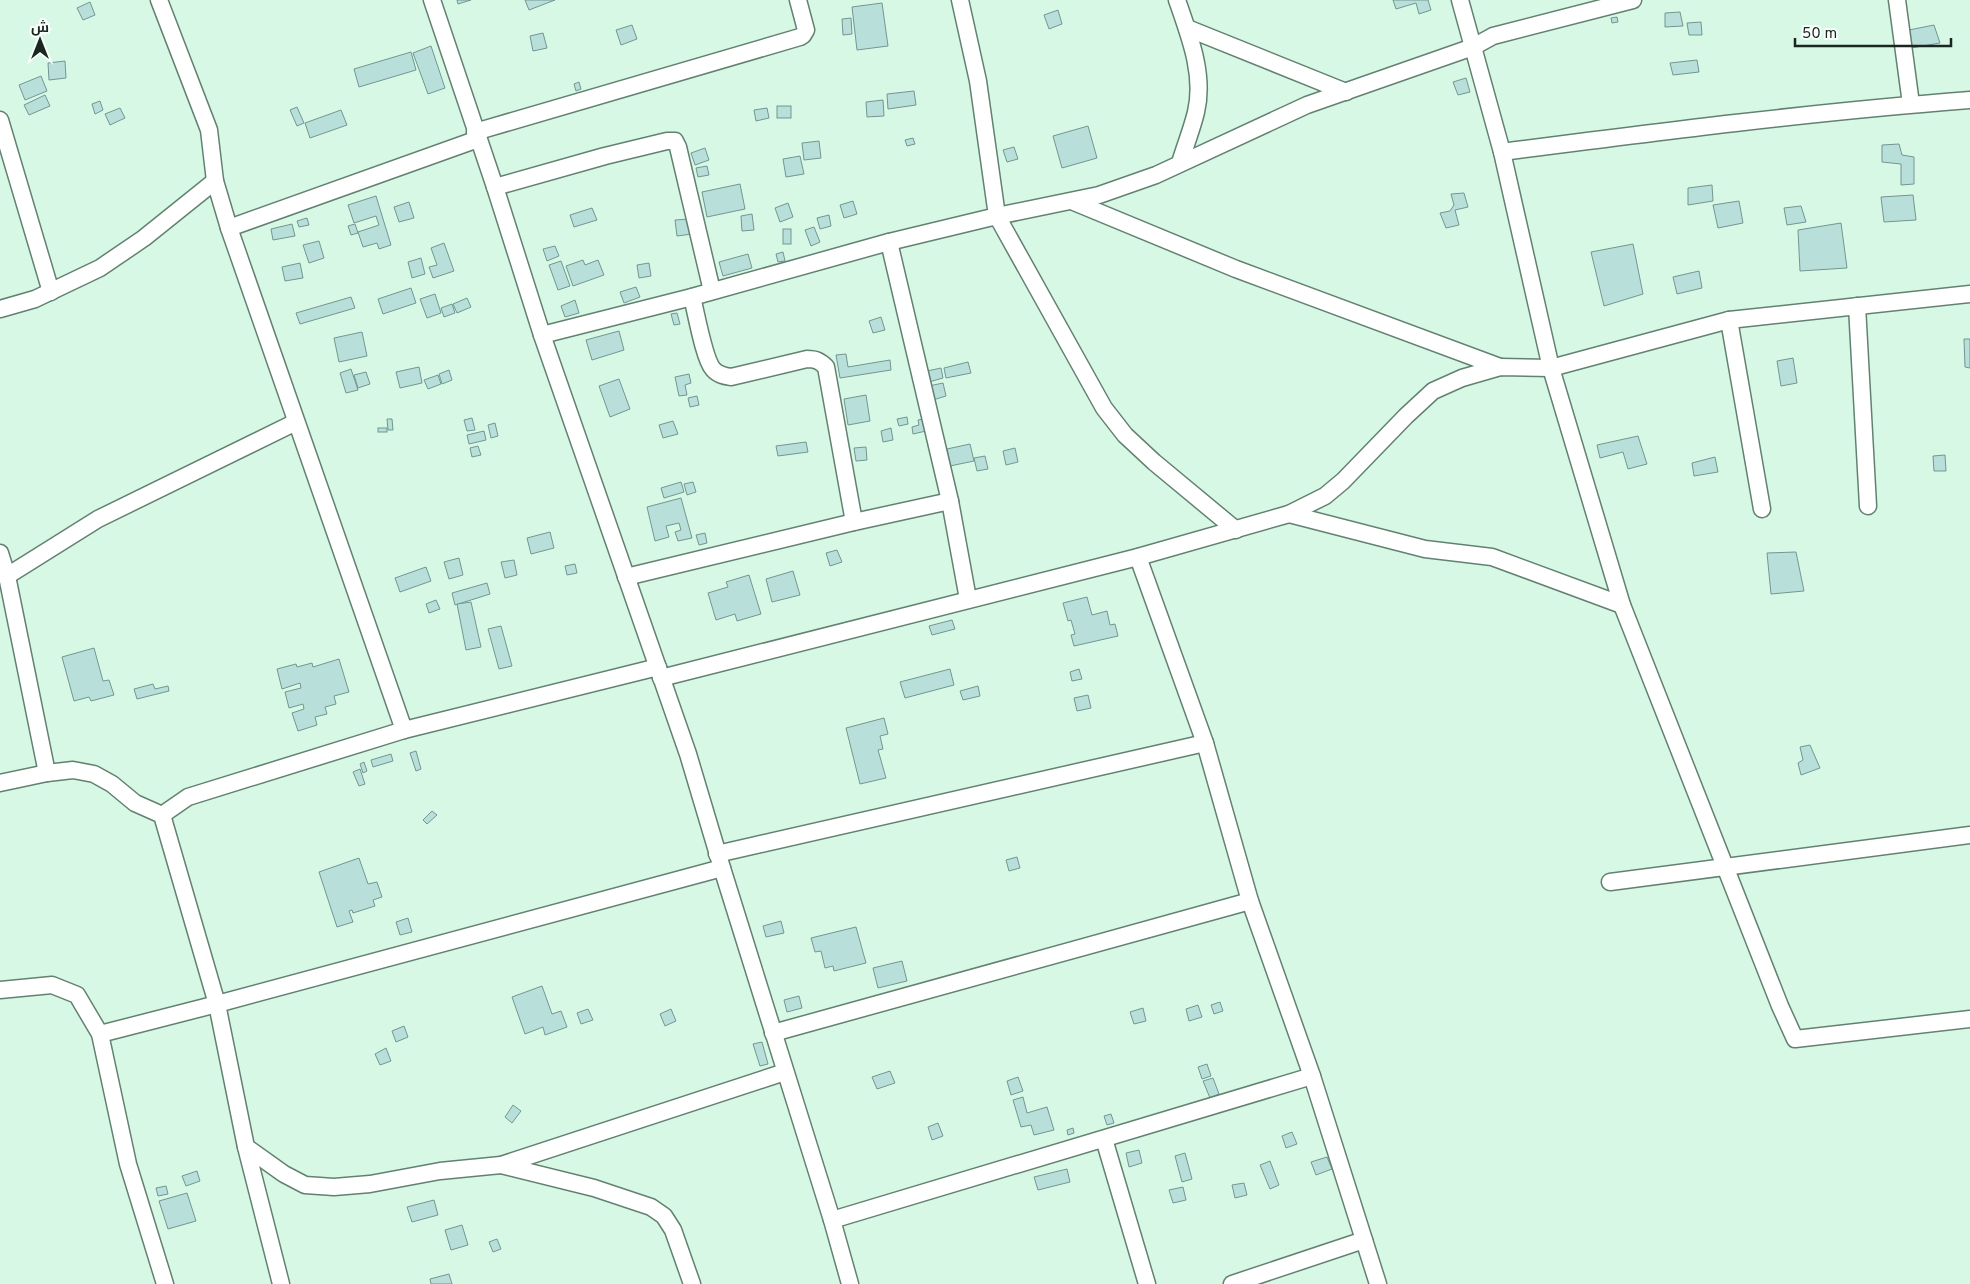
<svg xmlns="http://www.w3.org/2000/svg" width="1970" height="1284" font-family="Overpass,Cairo,sans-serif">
<rect width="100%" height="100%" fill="#d8f8e6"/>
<g fill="#b8dfd9" stroke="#729791">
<path d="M457 0H471L458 4Z"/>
<path d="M525 0H555L529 10Z"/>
<path d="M1393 0H1428L1431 10 1419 14 1416 3 1396 9Z"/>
<path d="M90 2 95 15 83 20 77 8Z"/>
<path d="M882 3 888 46 857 50 852 7Z"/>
<path d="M1058 10 1062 24 1049 29 1044 15Z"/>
<path d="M1680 12 1683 26 1665 27V13Z"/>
<path d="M1617 17 1618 22 1612 23 1611 18Z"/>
<path d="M851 18 852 34 843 35 842 19Z"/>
<path d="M1701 22 1702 35H1689L1687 23Z"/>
<path d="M632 25 637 39 621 45 616 30Z"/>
<path d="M1934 25 1940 43 1911 48 1909 30Z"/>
<path d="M543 33 547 48 533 51 530 36Z"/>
<path d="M431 46 445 88 428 94 413 53Z"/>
<path d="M411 52 416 70 359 87 354 69Z"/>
<path d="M1697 60 1699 72 1673 75 1670 63Z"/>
<path d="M65 61 66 78 49 80 48 63Z"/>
<path d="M41 76 47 91 25 100 19 85Z"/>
<path d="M1466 78 1470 92 1458 95 1453 82Z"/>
<path d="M579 82 581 89 576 91 574 84Z"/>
<path d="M914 91 916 105 888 109 887 94Z"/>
<path d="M45 95 50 106 29 115 24 105Z"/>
<path d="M883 100 884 116 867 117 866 102Z"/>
<path d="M100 101 103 110 95 114 92 104Z"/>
<rect x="777" y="106" width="14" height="12"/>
<path d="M297 107 304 123 297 126 290 110Z"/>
<path d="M120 108 125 118 110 125 105 114Z"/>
<path d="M767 108 769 118 756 121 754 110Z"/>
<path d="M341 110 347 125 310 138 305 123Z"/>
<path d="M1088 126 1097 158 1062 168 1053 136Z"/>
<path d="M913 138 915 144 907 146 905 140Z"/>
<path d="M819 141 821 158 804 160 802 143Z"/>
<path d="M1899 144 1902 155 1914 157V184L1901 185V164L1882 162V145Z"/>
<path d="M1014 147 1018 159 1007 162 1003 150Z"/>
<path d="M705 148 709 160 695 165 691 153Z"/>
<path d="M800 156 804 174 786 177 783 159Z"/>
<path d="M707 166 709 175 698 177 696 168Z"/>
<path d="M740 184 745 209 707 217 702 192Z"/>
<path d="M1712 185 1713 201 1688 205V188Z"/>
<path d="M1464 193 1468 207 1455 210 1459 225 1446 228 1440 213 1450 211 1454 205 1451 194Z"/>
<path d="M1913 195 1916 220 1884 222 1881 197Z"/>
<path d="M376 196 391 245 379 249 377 243 363 247 358 232 379 225 376 216 354 223 348 205Z"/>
<path d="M853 201 857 214 844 218 840 205Z"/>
<path d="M1739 201 1743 223 1718 228 1713 205Z"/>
<path d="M409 202 414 218 399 222 394 207Z"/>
<path d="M788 203 793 217 780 222 775 208Z"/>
<path d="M1801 206 1806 222 1787 225 1784 208Z"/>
<path d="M592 208 597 220 574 227 570 215Z"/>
<path d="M752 214 754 230 742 231 741 216Z"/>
<path d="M829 215 831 226 820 229 817 218Z"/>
<path d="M307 218 309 225 299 227 297 221Z"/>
<path d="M690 219 692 234 677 236 675 220Z"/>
<path d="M1841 223 1847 268 1800 271 1798 230Z"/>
<path d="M292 224 295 236 273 240 271 229Z"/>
<path d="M355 224 358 233 351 235 348 226Z"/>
<path d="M814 227 820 242 811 246 805 230Z"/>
<rect x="783" y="229" width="8" height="15"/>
<path d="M319 241 324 258 309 263 303 245Z"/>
<path d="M444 243 454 271 433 278 429 267 437 265 431 248Z"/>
<path d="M1633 244 1643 294 1604 306 1591 252Z"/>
<path d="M555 246 559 256 547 261 543 249Z"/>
<path d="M783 252 785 261 778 262 776 254Z"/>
<path d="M748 254 752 268 723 276 719 262Z"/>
<path d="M421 258 425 274 412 278 408 262Z"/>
<path d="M583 260 585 265 598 260 604 275 573 286 566 266Z"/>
<path d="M561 261 570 286 558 290 549 265Z"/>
<path d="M300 263 303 278 285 281 282 267Z"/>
<path d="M649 263 651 276 639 278 637 265Z"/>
<path d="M1699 271 1702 288 1677 294 1673 277Z"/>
<path d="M636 287 640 297 624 303 620 292Z"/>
<path d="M411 288 416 303 383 314 378 299Z"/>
<path d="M435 294 441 313 427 318 420 299Z"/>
<path d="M351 297 355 308 300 324 296 313Z"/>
<path d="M467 298 471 307 457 313 453 304Z"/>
<path d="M575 300 579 313 565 317 561 306Z"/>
<path d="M452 304 455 313 444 317 441 308Z"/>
<path d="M677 313 680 324 674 325 671 314Z"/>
<path d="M881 317 885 330 873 333 869 321Z"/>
<path d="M619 331 624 350 592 360 586 340Z"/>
<path d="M362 332 367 356 339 362 334 338Z"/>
<path d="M1964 339H1970V368L1965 367Z"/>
<path d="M846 354 848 367 890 360 891 370 840 378 836 355Z"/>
<path d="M1793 358 1797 383 1781 386 1777 361Z"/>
<path d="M968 362 971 373 946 378 944 368Z"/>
<path d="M419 367 422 383 400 388 396 372Z"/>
<path d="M941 368 943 378 929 382 927 371Z"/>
<path d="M351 369 358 390 346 393 340 373Z"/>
<path d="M449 370 452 380 442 384 439 374Z"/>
<path d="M366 372 370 384 358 388 354 375Z"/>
<path d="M689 374 691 383 685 385 687 395 679 396 675 377Z"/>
<path d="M438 375 441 384 428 389 424 380Z"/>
<path d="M619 379 630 409 610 417 599 386Z"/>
<path d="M943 383 946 396 933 400 929 386Z"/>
<path d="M866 395 870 421 848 425 844 399Z"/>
<path d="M697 396 699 405 690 407 688 398Z"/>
<path d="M907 417 908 424 899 426 897 419Z"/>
<path d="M472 418 475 430 467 431 464 420Z"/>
<path d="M387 419H392L393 430H388Z"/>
<path d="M923 419 926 431 913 434 912 427 919 425 918 420Z"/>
<path d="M673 421 678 434 663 438 659 425Z"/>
<path d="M495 423 498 436 491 438 488 425Z"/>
<rect x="378" y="428" width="9" height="4"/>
<path d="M891 428 893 440 883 442 881 431Z"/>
<path d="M484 431 486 440 469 444 467 435Z"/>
<path d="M1638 436 1647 464 1628 469 1623 452 1600 458 1597 445Z"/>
<path d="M806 442 808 452 778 456 776 446Z"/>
<path d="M970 444 974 461 950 466 947 449Z"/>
<path d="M478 446 481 455 472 457 470 448Z"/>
<path d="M866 447 867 460 856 461 854 448Z"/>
<path d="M1015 448 1018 462 1006 465 1003 451Z"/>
<path d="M1945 455 1946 471H1934L1933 456Z"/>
<path d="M985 456 988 469 977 471 974 458Z"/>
<path d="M1715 457 1718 472 1694 476 1692 463Z"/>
<path d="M681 482 684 492 664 498 661 488Z"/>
<path d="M693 482 696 492 687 495 684 484Z"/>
<path d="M681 498 692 538 678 541 675 532 681 530 679 523 666 526 669 537 655 541 647 507Z"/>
<path d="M550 532 554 548 531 554 527 538Z"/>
<path d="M705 533 707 543 699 545 696 535Z"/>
<path d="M837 550 842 562 830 566 826 553Z"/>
<path d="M1796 552 1804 591 1771 594 1767 553Z"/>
<path d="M459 558 463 575 449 579 444 562Z"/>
<path d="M514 560 517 575 505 578 501 562Z"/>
<path d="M575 564 577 573 567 575 565 566Z"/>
<path d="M426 567 431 581 400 592 395 578Z"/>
<path d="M793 571 800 595 772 602 766 579Z"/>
<path d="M749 575 761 614 737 621 735 614 716 620 708 593 728 587 726 582Z"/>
<path d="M487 583 490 594 455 605 452 593Z"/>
<path d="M1087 597 1092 615 1107 611 1110 625 1115 624 1118 636 1074 646 1071 635 1075 634 1071 620 1068 621 1063 603Z"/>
<path d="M436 600 440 609 429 613 426 604Z"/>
<path d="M471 602 481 647 466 650 457 604Z"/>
<path d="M952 620 955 629 932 635 929 626Z"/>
<path d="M501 626 512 666 499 669 488 629Z"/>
<path d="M94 648 103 681 109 680 114 695 91 701 89 697 74 701 62 657Z"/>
<path d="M339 659 349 692 334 696 336 704 325 707 327 714 315 717 317 725 298 731 292 713 304 709 303 704 289 708 285 692 301 688 300 683 282 689 277 669 296 664 297 667 312 663 313 667Z"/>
<path d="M950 669 954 685 905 698 900 682Z"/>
<path d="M1079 669 1082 679 1072 681 1070 672Z"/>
<path d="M153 684 155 689 168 686 169 691 137 699 134 689Z"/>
<path d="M978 686 980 696 963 700 960 691Z"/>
<path d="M1088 695 1091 708 1077 711 1074 698Z"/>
<path d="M884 718 888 734 880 736 883 749 878 750 886 778 860 784 846 728Z"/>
<path d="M1810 745 1820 768 1801 775 1798 763 1803 760 1800 747Z"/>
<path d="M416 751 421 769 416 771 410 753Z"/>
<path d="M391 754 393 761 373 767 371 760Z"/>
<path d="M364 762 367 771 363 773 360 764Z"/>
<path d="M360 769 365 784 359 786 353 772Z"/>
<path d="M432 811 437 815 427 824 423 820Z"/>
<path d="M1017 857 1020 868 1009 871 1006 860Z"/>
<path d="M359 858 368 884 377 882 382 897 373 900 375 906 353 913 352 910 349 911 353 922 337 927 319 872Z"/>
<path d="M408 918 412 932 400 935 396 922Z"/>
<path d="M781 921 784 933 766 937 763 926Z"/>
<path d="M856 927 866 963 834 971 833 966 825 968 821 951 815 952 811 938Z"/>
<path d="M902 961 907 981 878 988 873 968Z"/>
<path d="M542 986 552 1014 561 1011 567 1027 545 1035 543 1027 525 1034 512 997Z"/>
<path d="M799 996 802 1008 787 1012 784 1000Z"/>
<path d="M1220 1002 1223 1011 1214 1014 1211 1005Z"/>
<path d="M1198 1005 1202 1017 1189 1021 1186 1009Z"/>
<path d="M1143 1008 1146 1021 1134 1024 1130 1012Z"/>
<path d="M588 1009 593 1020 581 1024 577 1013Z"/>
<path d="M671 1009 676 1021 665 1026 660 1014Z"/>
<path d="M404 1026 408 1037 396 1042 392 1031Z"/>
<path d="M762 1042 768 1064 760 1066 753 1044Z"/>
<path d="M386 1048 391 1061 380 1065 375 1054Z"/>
<path d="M1207 1064 1211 1076 1202 1079 1198 1067Z"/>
<path d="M890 1071 895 1083 877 1089 872 1077Z"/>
<path d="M1018 1077 1023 1091 1011 1095 1007 1081Z"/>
<path d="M1213 1078 1219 1094 1210 1098 1203 1081Z"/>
<path d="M1023 1097 1027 1113 1047 1107 1054 1130 1034 1135 1031 1125 1021 1127 1013 1100Z"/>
<path d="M513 1105 521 1111 512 1123 505 1117Z"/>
<path d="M1111 1114 1114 1123 1107 1125 1104 1116Z"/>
<path d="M938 1123 943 1136 932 1140 928 1127Z"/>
<path d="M1073 1128 1074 1133 1068 1135 1067 1130Z"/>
<path d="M1292 1132 1297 1144 1286 1148 1282 1136Z"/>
<path d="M1139 1150 1142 1163 1129 1167 1126 1153Z"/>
<path d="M1185 1153 1192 1179 1182 1182 1175 1156Z"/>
<path d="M1327 1157 1332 1169 1316 1175 1311 1162Z"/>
<path d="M1270 1161 1279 1185 1270 1189 1260 1165Z"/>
<path d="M1067 1169 1070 1182 1038 1190 1034 1177Z"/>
<path d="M197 1171 200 1181 186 1186 182 1176Z"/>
<path d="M1244 1183 1247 1195 1235 1198 1232 1185Z"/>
<path d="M166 1186 168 1194 158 1196 156 1188Z"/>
<path d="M1183 1187 1186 1200 1173 1203 1169 1190Z"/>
<path d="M187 1193 196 1221 168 1229 159 1201Z"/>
<path d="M434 1200 438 1215 412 1222 407 1207Z"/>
<path d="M462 1225 468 1245 451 1250 445 1230Z"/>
<path d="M497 1239 501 1249 493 1252 489 1242Z"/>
<path d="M449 1274 452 1284H431L430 1279Z"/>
</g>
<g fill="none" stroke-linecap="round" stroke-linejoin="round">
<defs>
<g id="minor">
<path d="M159 0 209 130 215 181 229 228 404 730"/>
<path d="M432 0 495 187 542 335 688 754 722 868 832 1220 850 1284"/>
<path d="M960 0 978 81 997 216 1104 408 1125 435 1154 462 1236 530"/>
<path d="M1177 0C1189 35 1205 74 1196 112 1192 129 1185 146 1180 163"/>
<path d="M1460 0 1502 152 1551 368 1622 605 1780 1006 1795 1039 1970 1019"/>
<path d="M1897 0 1911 104"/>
<path d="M1187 28 1346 92"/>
<path d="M0 120 51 292"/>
<path d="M475 132 800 37 803 35 806 30 798 0"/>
<path d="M1502 152C1657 132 1813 112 1970 100"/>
<path d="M495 187 605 156 667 141H675L678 147 712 291"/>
<path d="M1074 202 1236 269 1500 367"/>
<path d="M229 228 478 139"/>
<path d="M889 242 950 501 968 599"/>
<path d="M692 297C696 312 704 359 713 369 718 375 725 376 731 377L807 359C816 359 820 361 826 367L854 522"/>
<path d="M1857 306 1868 506"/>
<path d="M0 309 35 299 100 268 144 238 215 181"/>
<path d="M1729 320 1762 509"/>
<path d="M542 335 692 297 889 242 997 216 1099 195 1156 175 1307 105 1473 47 1493 36 1633 0"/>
<path d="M1289 514 1425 549 1492 557 1622 605"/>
<path d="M0 553 7 576 47 773"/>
<path d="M1138 557 1205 743 1250 901 1312 1076 1378 1284"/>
<path d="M7 576 98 519 296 422"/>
<path d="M626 577 854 522 950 501"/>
<path d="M661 678 1138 557 1289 514 1325 496 1343 481 1406 416 1433 391 1462 378 1500 367 1551 368 1729 320 1970 294"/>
<path d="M0 783 47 773 73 770 94 774 112 784 135 803 162 815 217 1004 246 1147 281 1284"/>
<path d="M162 815 188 797 404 730 658 667"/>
<path d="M717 854 1205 743"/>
<path d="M1610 882 1970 835"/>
<path d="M0 990 52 985 77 995 100 1034 128 1164 165 1284"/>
<path d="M773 1033 1250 901"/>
<path d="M100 1034 217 1004 722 868"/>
<path d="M1104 1139 1147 1284"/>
<path d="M246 1147 284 1174 305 1185 334 1187 370 1184 440 1171 501 1165 785 1072"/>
<path d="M501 1165 594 1188 651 1207 664 1216 673 1230 692 1284"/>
<path d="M832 1220 1312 1076"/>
<path d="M1232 1284 1364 1240"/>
</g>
</defs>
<use href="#minor" stroke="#638171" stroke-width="19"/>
<use href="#minor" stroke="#fff" stroke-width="16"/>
</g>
<g transform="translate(40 40)" stroke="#f8fefb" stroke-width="4" paint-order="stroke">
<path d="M0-4L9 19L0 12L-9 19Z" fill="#1a2620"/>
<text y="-8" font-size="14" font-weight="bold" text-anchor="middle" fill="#1a2620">ش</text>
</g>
<path d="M1795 38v8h156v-8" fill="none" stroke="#1a2620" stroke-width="2.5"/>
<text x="1802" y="38" font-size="15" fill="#1a2620" stroke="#f8fefb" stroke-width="4" paint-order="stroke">50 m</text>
</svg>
